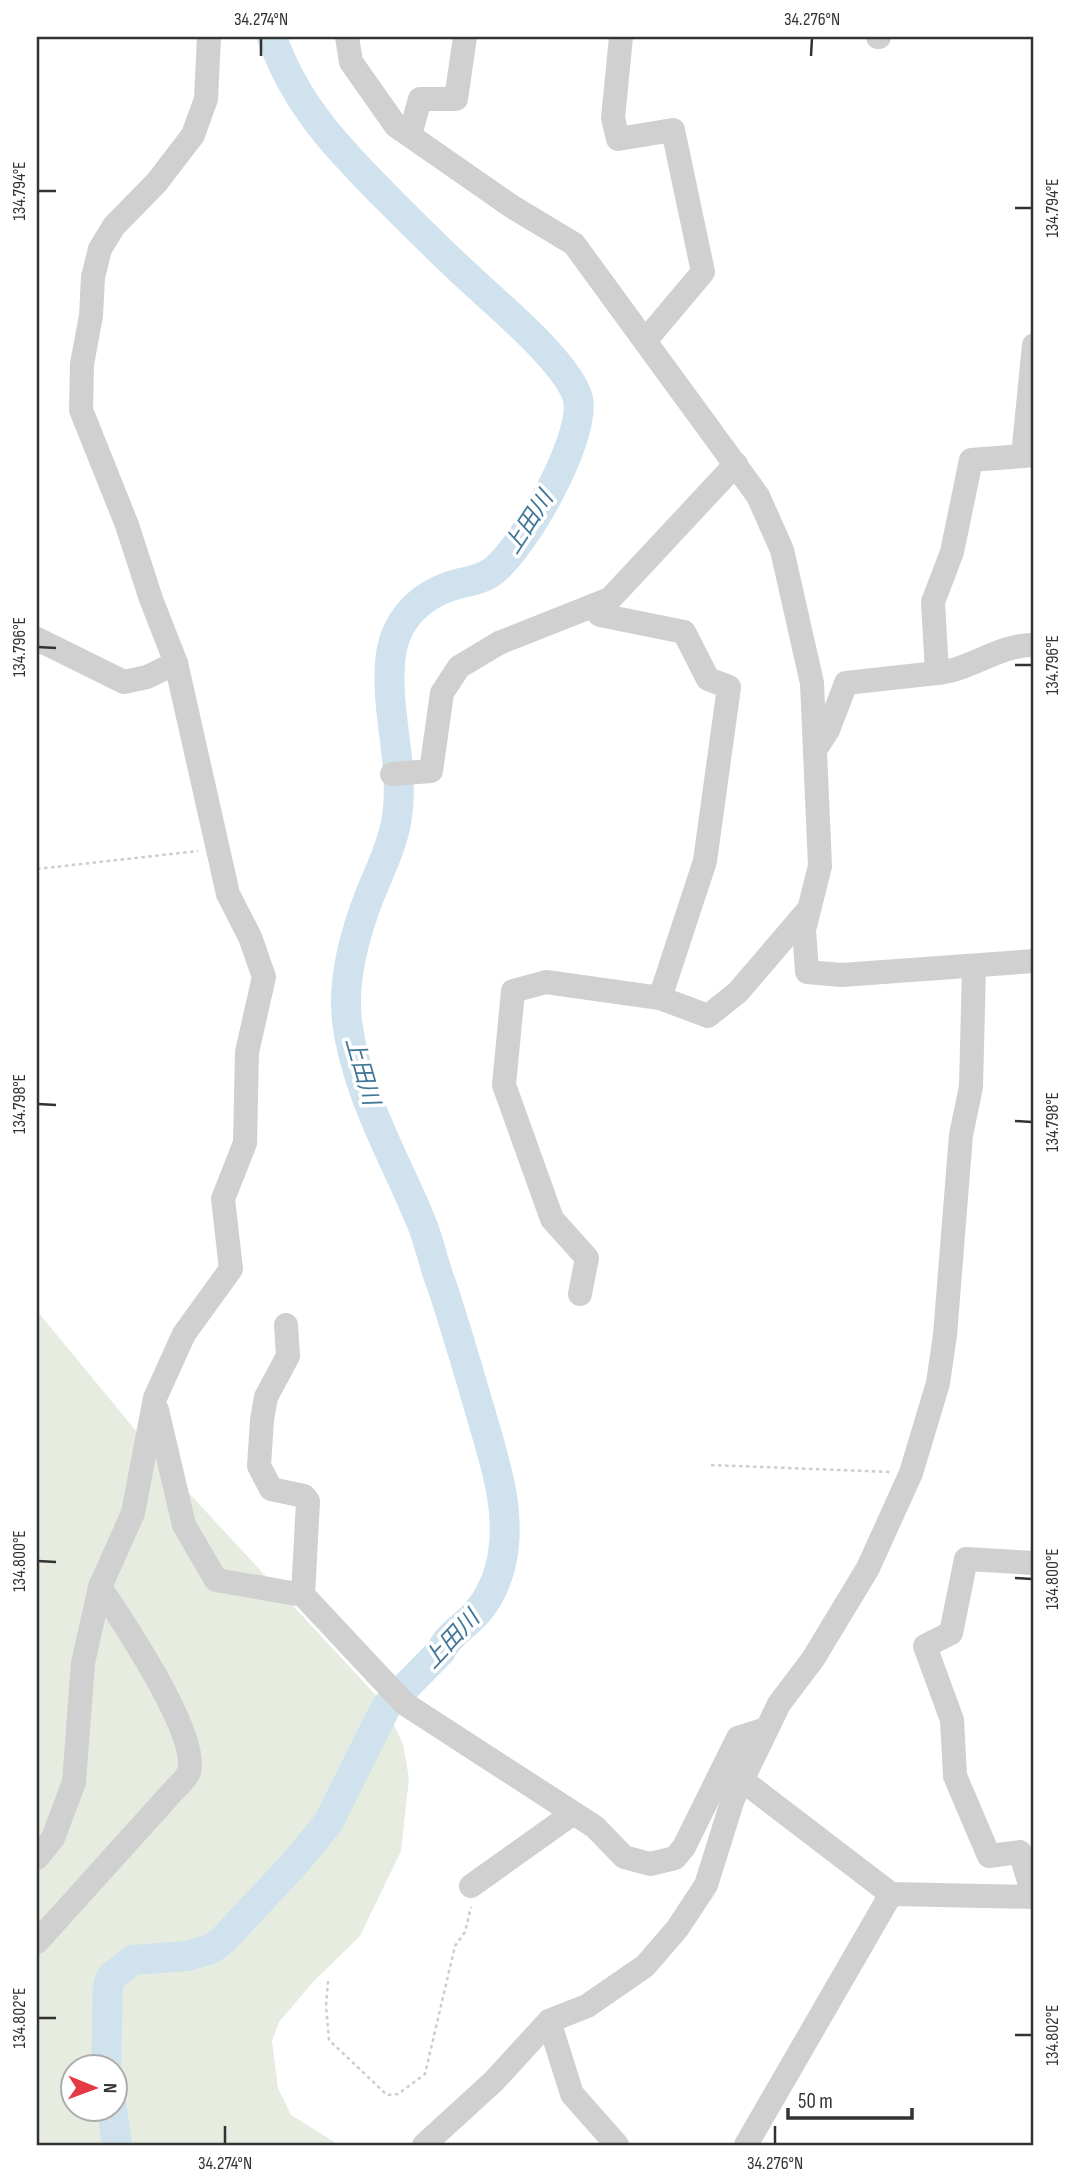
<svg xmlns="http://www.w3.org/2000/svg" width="1071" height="2182" font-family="'Sofia Sans Condensed','Noto Sans JP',sans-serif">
<rect width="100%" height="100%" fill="#fff"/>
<path fill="#e6ecdf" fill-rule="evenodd" d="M37 1311 175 1478 384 1704 403 1744 409 1778 401 1851 360 1936 313 1982 279 2022 272 2041 278 2088 291 2115 339 2145H37ZM74 2066H116V2108H74Z"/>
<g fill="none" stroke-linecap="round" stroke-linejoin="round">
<g stroke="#cfe2ee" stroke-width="30">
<path d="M106 2066 108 1986 111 1977 133 1960 187 1956 211 1949 223 1940 296 1862 328 1823 386 1707 441 1651C449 1633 468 1625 479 1610 488 1599 496 1582 500 1568 513 1518 497 1469 483 1421 470 1376 457 1331 442 1286 434 1266 430 1244 422 1224 395 1158 356 1093 347 1021 343 985 352 945 364 911 374 881 390 854 396 823 406 769 386 717 390 664 392 623 418 595 457 584 469 581 481 580 492 572 523 549 586 439 578 399 570 366 505 311 479 287 449 260 420 231 391 202 341 152 295 105 272 37"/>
<path d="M112 2108 117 2145"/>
</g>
<g stroke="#cdcdcd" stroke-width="2.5" stroke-dasharray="3.5 3.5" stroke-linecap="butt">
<path d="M37 869 198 851"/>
<path d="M711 1465 891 1472"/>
<path d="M328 1981 326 2006 329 2040 387 2095 398 2094 425 2074 455 1946 465 1932 471 1907"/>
</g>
<g stroke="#d0d0d0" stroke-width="24">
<path d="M347 37 351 62 396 126 511 206 574 244 758 496 782 550 812 683 820 866 804 930 807 972 842 975 1034 961"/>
<path d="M621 37 613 118 618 139 673 130 703 272 645 341"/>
<path d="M878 37H879"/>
<path d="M410 135 420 99H456L465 37"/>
<path d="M1034 345 1023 456 1034 455"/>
<path d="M37 639 124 682 147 677 176 663"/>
<path d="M937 673C971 670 1000 644 1034 645"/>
<path d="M817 747 828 730 846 683 937 673 933 602 952 552 971 460 1023 456"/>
<path d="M392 774 431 771 442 693 459 667 499 643 610 599 736 464"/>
<path d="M660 998 708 1016 738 992 809 909"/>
<path d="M580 1294 587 1258 552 1219 504 1085 513 991 546 982 660 998 705 861 729 687 708 679 684 632 600 615 592 606"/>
<path d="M286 1325 288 1356 266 1397 262 1420 259 1466 271 1489 304 1496 308 1501 303 1595"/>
<path d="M157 1410 184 1525 216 1580 303 1595 405 1704 595 1827 624 1857 650 1864 675 1858 684 1847 738 1738 766 1729"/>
<path d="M742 1780 891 1894 1034 1897"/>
<path d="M37 1858 53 1838 74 1782 83 1663 100 1587 133 1513 155 1398 184 1334 231 1269 223 1199 245 1143 247 1052 264 977 250 937 228 894 176 663 151 599 127 525 81 410 82 364 91 316 93 277 100 249 114 226 157 182 193 135 206 99 209 37"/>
<path d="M471 1886 572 1814"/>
<path d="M1034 1897 1020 1852 989 1856 955 1776 952 1720 925 1646 951 1633 966 1559 1034 1563"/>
<path d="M37 1942 176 1788C182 1782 190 1775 190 1766 192 1724 124 1623 100 1587"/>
<path d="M549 2021 572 2094 617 2145"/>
<path d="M424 2145 494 2081 549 2021 587 2006 645 1966 677 1929 706 1885 733 1799 779 1704 813 1659 868 1568 911 1473 938 1383 945 1335 961 1135 971 1087 974 967"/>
<path d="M746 2145 891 1894"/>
</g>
</g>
<path fill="none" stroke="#333" stroke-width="2.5" d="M261 56V38M811 56 812 38M38 191H56M1015 208H1032M38 647 56 648M1015 665H1032M38 1104 56 1105M1015 1121 1032 1122M38 1561 56 1562M1015 1578 1032 1579M38 2018H56M1015 2035H1032M225 2144V2126M775 2144V2126"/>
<g text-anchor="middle" stroke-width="7" stroke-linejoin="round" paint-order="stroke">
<g font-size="23" font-style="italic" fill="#3f7597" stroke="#fff">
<text transform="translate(528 522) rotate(-57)" y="8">上田川</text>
<text transform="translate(363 1071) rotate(74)" y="8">上田川</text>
<text transform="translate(451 1639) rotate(-47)" y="8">上田川</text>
</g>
</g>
<rect width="1071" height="2182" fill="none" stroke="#ffffff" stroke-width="77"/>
<g transform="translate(94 2088) rotate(91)"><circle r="33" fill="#ffffff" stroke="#adadad" stroke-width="2"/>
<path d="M0-5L12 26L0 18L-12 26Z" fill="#e63946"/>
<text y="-10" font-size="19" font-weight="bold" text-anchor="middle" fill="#333333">N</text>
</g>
<path d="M788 2108v10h124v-10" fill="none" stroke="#333333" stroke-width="3.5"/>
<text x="798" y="2108" font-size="21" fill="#333333" stroke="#ffffff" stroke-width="5" paint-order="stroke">50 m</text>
<rect x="38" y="38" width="994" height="2106" fill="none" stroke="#333" stroke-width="2.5"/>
<g font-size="18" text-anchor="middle" fill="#333">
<text x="261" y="25">34.274°N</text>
<text x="812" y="25">34.276°N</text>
<text transform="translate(19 191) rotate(-90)" y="6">134.794°E</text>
<text transform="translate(1052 208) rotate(-90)" y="6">134.794°E</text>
<text transform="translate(19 647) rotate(-90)" y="6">134.796°E</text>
<text transform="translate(1052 665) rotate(-90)" y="6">134.796°E</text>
<text transform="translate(19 1104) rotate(-90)" y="6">134.798°E</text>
<text transform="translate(1052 1122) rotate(-90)" y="6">134.798°E</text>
<text transform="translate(19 1561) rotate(-90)" y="6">134.800°E</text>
<text transform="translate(1052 1579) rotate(-90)" y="6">134.800°E</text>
<text transform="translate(19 2018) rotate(-90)" y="6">134.802°E</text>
<text transform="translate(1052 2035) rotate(-90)" y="6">134.802°E</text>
<text x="225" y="2169">34.274°N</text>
<text x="775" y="2169">34.276°N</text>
</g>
</svg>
